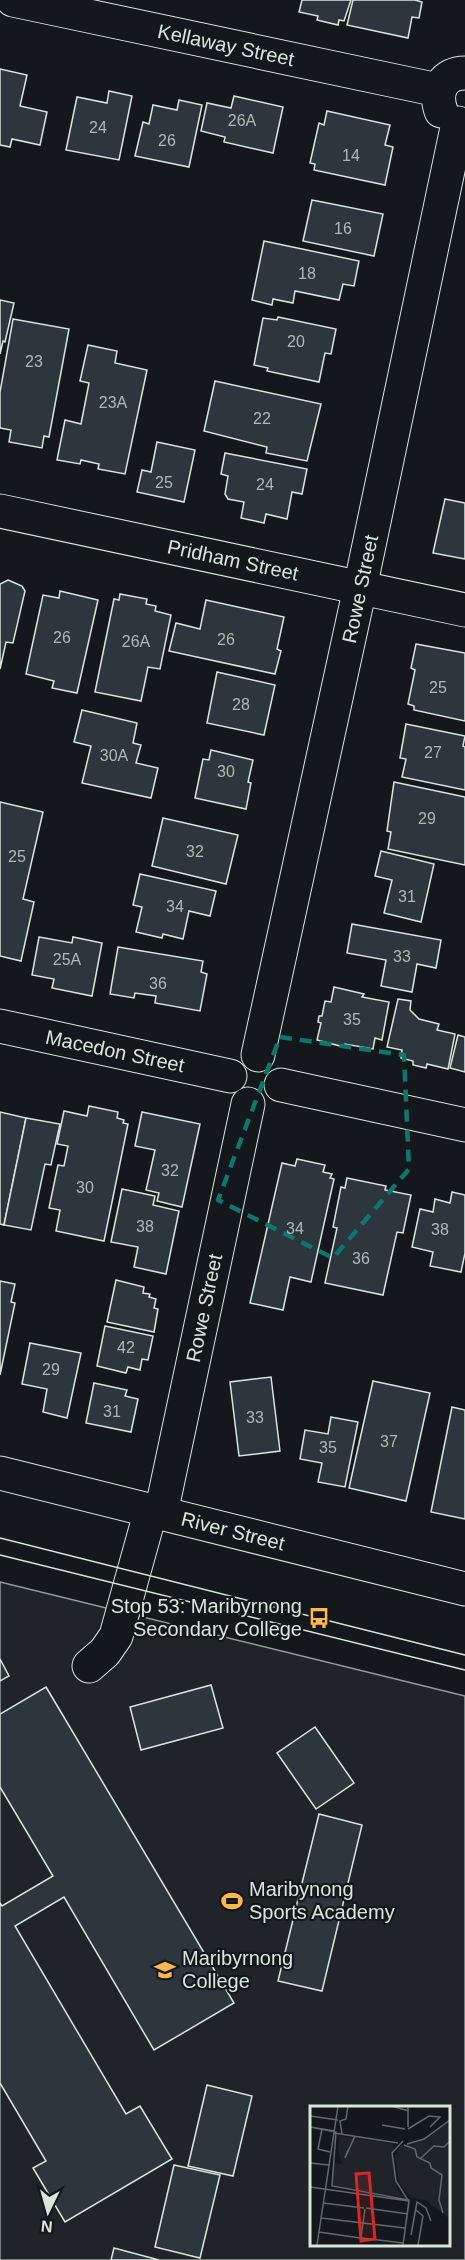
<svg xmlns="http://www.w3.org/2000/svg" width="465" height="2260" font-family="Arial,sans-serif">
<rect width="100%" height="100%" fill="#14181c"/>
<path fill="#202428" stroke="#939e99" stroke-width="1.5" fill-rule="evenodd" d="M0 1582 465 1696V2260H0ZM312 2107H448V2244H312Z"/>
<g fill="#2c363c" stroke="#d8e6dc" stroke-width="1.5">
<path d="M302 0H351L344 21 339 20 338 25 317 20 318 16 299 12Z"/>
<path d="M353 0H415L422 2 419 18 412 17 408 38 347 25Z"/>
<path d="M0 69 27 75 20 106 47 112 40 145 12 139 10 147 0 145Z"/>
<path d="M109 91 132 96 119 160 66 150 77 97 107 103Z"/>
<path d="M234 96 283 107 273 153 224 142 225 137 201 131 207 103 231 108Z"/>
<path d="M179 100 202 105 189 167 135 156 143 122 149 124 153 105 177 110Z"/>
<path d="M327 111 390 125 385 145 393 147 385 185 314 170 315 164 310 163 319 123 324 125Z"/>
<path d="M312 200 383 214 374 256 303 241Z"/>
<path d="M264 241 359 261 354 286 343 284 339 300 295 291 293 303 273 299 272 305 252 300Z"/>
<path d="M0 300 14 303 5 342 3 341 0 354Z"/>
<path d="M278 317 336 329 331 354 325 353 319 382 267 371 268 368 254 365 263 318 277 320Z"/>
<path d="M13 319 69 329 49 437 44 436 42 448 9 442 11 430 0 428V392Z"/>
<path d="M88 345 117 351 115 363 147 370 125 474 98 469 99 464 81 460 80 464 57 460 65 420 81 424 89 383 80 381Z"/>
<path d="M215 381 321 404 307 461 266 453 267 447 204 431Z"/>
<path d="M157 442 195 450 184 502 137 492 142 470 151 472Z"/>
<path d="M225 453 307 469 302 494 292 492 287 519 266 514 264 523 241 518 244 502 228 499 225 494 228 476 221 474Z"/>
<path d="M445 499 465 503V559L433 553Z"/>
<path d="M8 580 22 586 25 591 13 643 6 642 0 669V584Z"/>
<path d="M60 591 98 600 77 693 52 688 54 681 26 674 43 595 59 598Z"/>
<path d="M120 594 147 599 146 604 156 606 155 611 171 615 160 669 148 667 141 701 95 692 114 599 119 600Z"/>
<path d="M206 600 284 617 277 649 281 651 275 674 169 651 176 623 200 629Z"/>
<path d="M416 644 465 653V721L414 710V706L408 704 415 670 411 668Z"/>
<path d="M217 672 275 685 264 735 207 723Z"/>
<path d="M82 710 137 723 133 743 141 745 136 763 158 768 151 798 82 783 91 746 74 742Z"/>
<path d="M406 724 465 736 463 746 465 747V790L402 777 406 759 400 758Z"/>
<path d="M211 750 253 760 248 782 251 783 246 809 195 798 203 759 209 760Z"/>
<path d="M394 782 465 797V865L388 849 391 832 387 831Z"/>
<path d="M0 802 43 812 23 899 34 902 21 961 0 956Z"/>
<path d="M163 818 238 835 226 884 152 866Z"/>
<path d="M381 851 434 864 421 922 384 913 392 880 375 876Z"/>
<path d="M140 874 216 891 210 916 189 911 183 939 163 934 162 938 136 932 142 907 133 905Z"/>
<path d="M352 924 441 940 436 968 417 964 412 992 381 986 386 960 347 953Z"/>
<path d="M39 937 72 943 73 937 102 943 92 996 52 988 54 979 32 975Z"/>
<path d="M118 947 203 961 201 972 207 974 200 1011 155 1003 156 996 135 993 134 998 110 994Z"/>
<path d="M334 987 364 994 362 997 389 1002 382 1040 375 1038 373 1049 345 1044 344 1047 317 1040 321 1023 318 1022 319 1016H322L325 1001 331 1002Z"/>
<path d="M398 999 411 1001 410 1010 419 1019 439 1024 437 1030 455 1034 448 1069 427 1064 426 1068 413 1065V1061L401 1058 402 1050 387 1047Z"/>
<path d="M458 1035 465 1037V1072L450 1068Z"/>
<path d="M89 1106 118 1112 117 1118 124 1120 123 1123 128 1124 104 1241 56 1231 60 1210 49 1208 58 1165 64 1166 68 1146 57 1144 64 1111 87 1116Z"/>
<path d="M0 1112 26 1118 4 1225 0 1224Z"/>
<path d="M142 1112 200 1124 182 1207 157 1201 159 1193 146 1190 155 1150 135 1146Z"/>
<path d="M26 1118 60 1124 51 1165 45 1164 31 1230 4 1225Z"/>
<path d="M297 1159 325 1165 323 1172 332 1174 330 1178 334 1179 311 1282 290 1277 283 1310 250 1303 282 1163 295 1166Z"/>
<path d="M347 1178 386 1186 385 1190 411 1195 403 1233 397 1232 383 1295 325 1283 337 1228 333 1227 341 1187 345 1188Z"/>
<path d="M122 1189 155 1196 153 1205 179 1211 166 1274 134 1267 138 1247 111 1242Z"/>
<path d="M452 1192 465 1195V1253L461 1272 430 1266 433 1252 412 1247 420 1209 433 1212 435 1199 450 1203Z"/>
<path d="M116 1280 144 1287 143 1293 150 1294 149 1297 156 1299 154 1308 158 1309 154 1332 107 1322Z"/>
<path d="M0 1281 15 1284 11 1302 15 1303 0 1375Z"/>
<path d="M105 1326 153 1336 148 1360 142 1359 140 1370 128 1367 126 1373 97 1366Z"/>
<path d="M30 1343 81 1353 67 1418 43 1412 47 1389 22 1384Z"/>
<path d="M271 1377 280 1451 239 1456 230 1382Z"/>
<path d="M373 1381 430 1393 406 1501 349 1488Z"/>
<path d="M94 1383 127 1390 125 1396 138 1399 131 1432 86 1423Z"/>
<path d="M452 1407 465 1410V1519L431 1512Z"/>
<path d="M331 1417 358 1422 345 1487 318 1482 322 1463 300 1459 305 1430 328 1434Z"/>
<path d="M0 1659 9 1676 0 1681Z"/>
<path d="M211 1685 223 1728 141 1750 130 1707Z"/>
<path d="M46 1687 234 2003 154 2050 64 1897 15 1926 126 2114 140 2106 172 2159 65 2222 33 2168 46 2161 0 2083V1903L2 1906 53 1876 0 1787V1714Z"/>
<path d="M315 1727 354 1783 316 1809 277 1753Z"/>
<path d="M319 1814 362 1825 322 1991 278 1981Z"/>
<path d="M207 2085 252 2096 233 2176 188 2166Z"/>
<path d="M174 2165 220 2175 200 2258 155 2247Z"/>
<path d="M114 2248 159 2260H111Z"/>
</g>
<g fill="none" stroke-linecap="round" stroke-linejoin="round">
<defs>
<g id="minor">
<path d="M13 0 438 90"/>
<path d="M441 111C434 91 443 73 465 73"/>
<path d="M0 511 465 610"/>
<path d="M0 1026 230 1076"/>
<path d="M258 1055 360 588 458 123"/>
<path d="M281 1085 465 1125"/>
<path d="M0 1473 465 1589"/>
<path d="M161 1513 248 1104"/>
<path d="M89 1666 105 1652 116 1636 151 1510"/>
</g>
</defs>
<use href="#minor" stroke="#d8e6dc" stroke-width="35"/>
<use href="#minor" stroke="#14181c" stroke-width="33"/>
<g stroke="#d8e6dc" stroke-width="1.5">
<path d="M0 1538 465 1655"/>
<path d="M0 1555 465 1670"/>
</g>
</g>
<path fill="none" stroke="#0f766e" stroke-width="4.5" stroke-dasharray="12 8" stroke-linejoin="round" d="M280 1037 404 1055 409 1169 333 1258 218 1200Z"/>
<defs>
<symbol id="bus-bare" viewBox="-9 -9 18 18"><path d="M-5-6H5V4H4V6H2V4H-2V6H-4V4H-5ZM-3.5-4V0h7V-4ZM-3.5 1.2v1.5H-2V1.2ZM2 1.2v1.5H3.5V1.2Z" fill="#ffb74d" stroke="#14181c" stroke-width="2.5" paint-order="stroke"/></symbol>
<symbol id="stadium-bare" viewBox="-9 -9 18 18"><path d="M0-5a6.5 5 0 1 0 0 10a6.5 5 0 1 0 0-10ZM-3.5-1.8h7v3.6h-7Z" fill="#ffb74d" stroke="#14181c" stroke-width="2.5" paint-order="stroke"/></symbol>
<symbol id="school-bare" viewBox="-9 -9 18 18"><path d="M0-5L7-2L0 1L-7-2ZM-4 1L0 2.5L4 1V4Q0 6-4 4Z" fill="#ffb74d" stroke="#14181c" stroke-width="2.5" paint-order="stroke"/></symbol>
</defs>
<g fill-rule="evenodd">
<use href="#bus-bare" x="304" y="1603" width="30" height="30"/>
<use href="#stadium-bare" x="217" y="1886" width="30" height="30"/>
<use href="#school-bare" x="150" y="1955" width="30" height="30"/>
</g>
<g text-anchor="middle" stroke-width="4.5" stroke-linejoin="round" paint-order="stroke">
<g font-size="16" fill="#adbab4">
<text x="242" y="126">26A</text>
<text x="98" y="133">24</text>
<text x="167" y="146">26</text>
<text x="351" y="161">14</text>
<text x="343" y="234">16</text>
<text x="307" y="279">18</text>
<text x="296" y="347">20</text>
<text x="34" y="367">23</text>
<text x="113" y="408">23A</text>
<text x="262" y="424">22</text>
<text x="164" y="488">25</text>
<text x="265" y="490">24</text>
<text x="62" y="643">26</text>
<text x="226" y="645">26</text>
<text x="136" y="647">26A</text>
<text x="438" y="693">25</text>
<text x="241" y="710">28</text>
<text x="433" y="758">27</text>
<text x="114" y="761">30A</text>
<text x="226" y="777">30</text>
<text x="427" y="824">29</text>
<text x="195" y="857">32</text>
<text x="17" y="862">25</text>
<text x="407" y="902">31</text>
<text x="175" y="912">34</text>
<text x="402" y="962">33</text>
<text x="67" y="965">25A</text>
<text x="158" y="989">36</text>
<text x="352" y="1025">35</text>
<text x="170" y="1176">32</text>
<text x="85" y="1193">30</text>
<text x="145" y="1232">38</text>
<text x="295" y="1234">34</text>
<text x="440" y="1235">38</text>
<text x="361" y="1264">36</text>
<text x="126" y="1353">42</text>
<text x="51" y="1375">29</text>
<text x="112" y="1417">31</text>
<text x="255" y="1423">33</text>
<text x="389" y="1447">37</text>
<text x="328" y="1453">35</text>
</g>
<g font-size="20" fill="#d8e6dc" stroke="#14181c">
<text transform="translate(226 45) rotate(12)" y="7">Kellaway Street</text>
<text transform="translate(233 560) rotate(12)" y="7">Pridham Street</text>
<text transform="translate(360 589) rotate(-78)" y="7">Rowe Street</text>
<text transform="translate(115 1051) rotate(12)" y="7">Macedon Street</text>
<text transform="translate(204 1308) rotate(-78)" y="7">Rowe Street</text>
<text transform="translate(233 1531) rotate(14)" y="7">River Street</text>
</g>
<g font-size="20" fill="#d8e6dc" stroke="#14181c" text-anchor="start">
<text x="302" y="1613" text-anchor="end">Stop 53: Maribyrnong<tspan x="302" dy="23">Secondary College</tspan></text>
<text x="249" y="1896">Maribynong<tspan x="249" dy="23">Sports Academy</tspan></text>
<text x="182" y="1965">Maribyrnong<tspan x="182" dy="23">College</tspan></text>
</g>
</g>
<g transform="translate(310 2106)">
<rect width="140" height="140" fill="#14181c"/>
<path d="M139 15V112L115 94 100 91 89 76 85 51 91 39 108 36ZM30 30 83 38 87 83 95 92 23 80V57L32 58 28 44Z" fill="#202428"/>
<path fill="none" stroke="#626a69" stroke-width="1.5" d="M81 0 99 5M0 10 28 14M72 19 95 23M0 21 25 25M0 21 26 26 22 80 99 94 93 139M98 21V0M12 23 8 43 20 46M98 23 119 10 130 11 120 21M24 27 88 37M32 28 30 15 36 13 38 0M93 35 82 47 86 75 99 96 93 139M97 38 114 33 140 14M94 39 105 43 107 51 120 57 121 62 132 69 129 94 133 107M38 44 35 52 45 30M111 52 124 40 134 41 140 35M0 57 19 59M0 81 99 95M13 97 54 102M56 102 98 108M106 104 113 110 108 139M11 112 95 122M9 126 50 132M101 129 107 96 116 102 121 115M51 131 55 103M52 132 93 137M7 139 28 0"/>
<path fill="#d62828" fill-opacity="0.15" stroke="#d62828" stroke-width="3" d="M59 67 65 133 51 135 46 68Z"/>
<rect width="140" height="140" fill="none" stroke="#d8e6dc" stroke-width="3"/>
</g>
<g transform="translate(48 2212) rotate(185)" stroke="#14181c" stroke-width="4.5" paint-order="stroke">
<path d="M0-4.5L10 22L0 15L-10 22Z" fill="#d8e6dc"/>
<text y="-9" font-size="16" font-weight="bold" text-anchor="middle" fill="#d8e6dc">N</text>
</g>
</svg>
